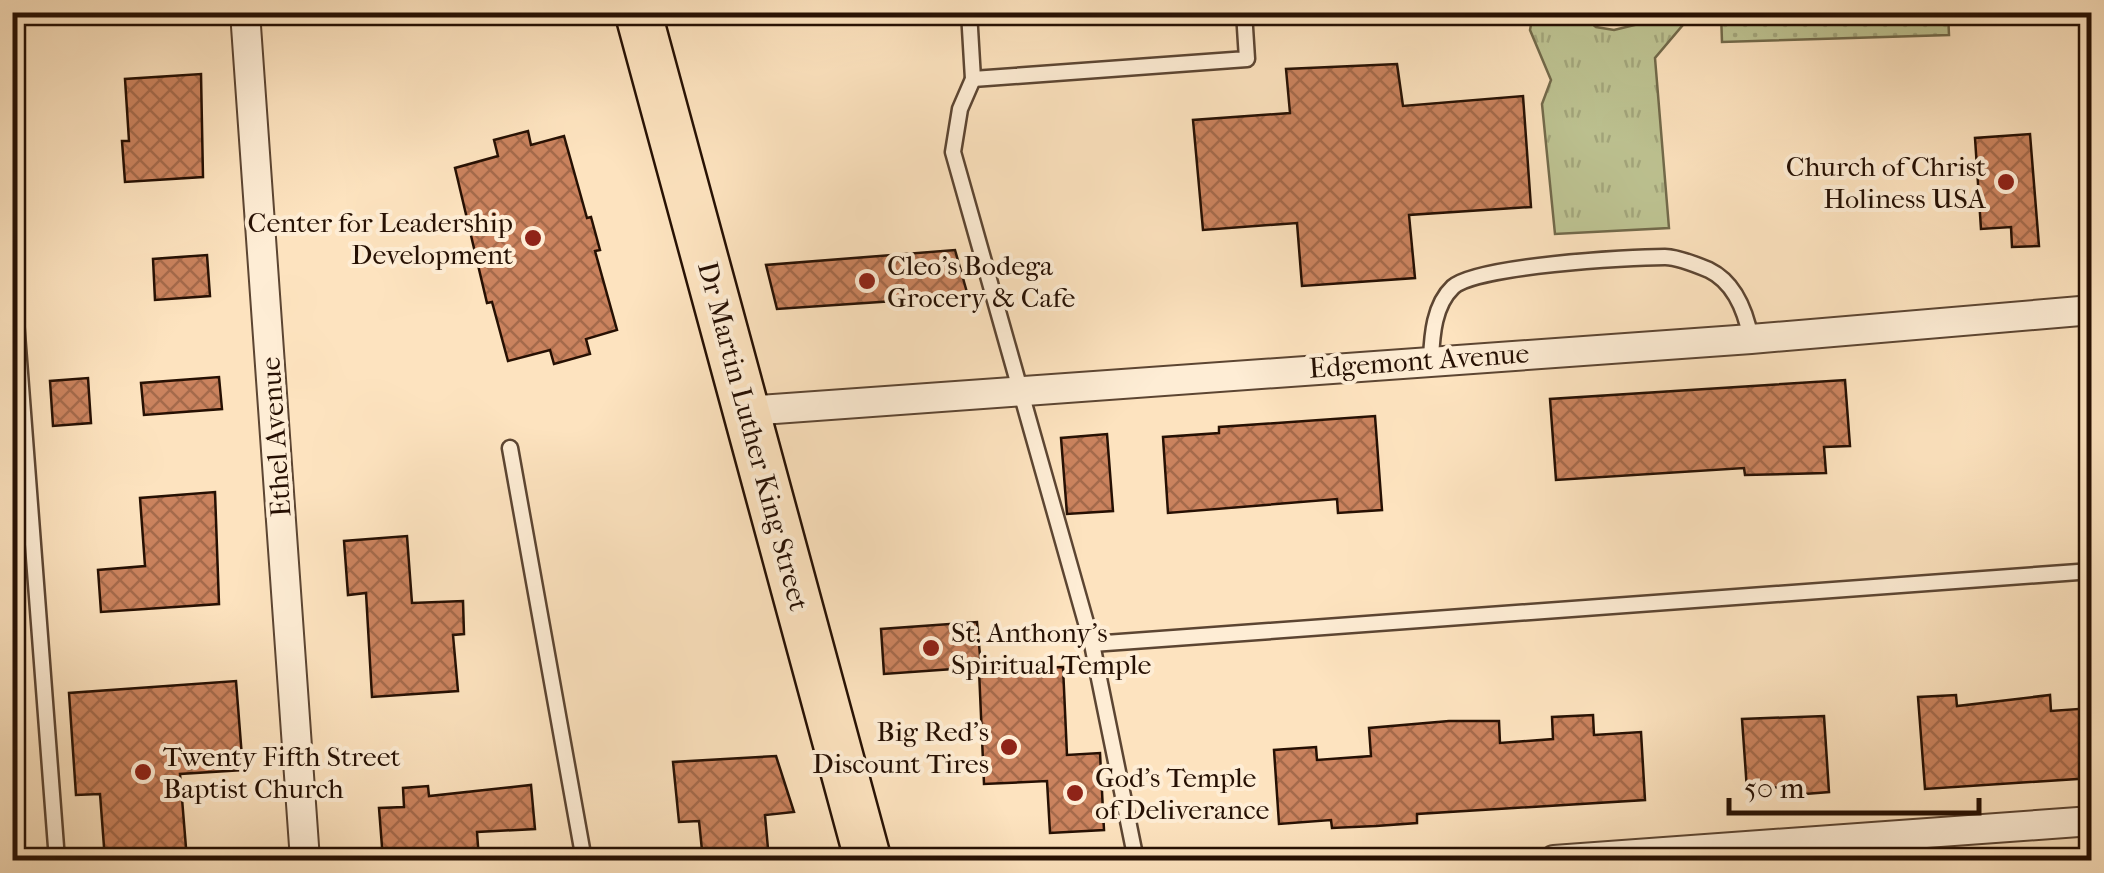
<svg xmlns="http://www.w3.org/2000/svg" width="2104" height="873" font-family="'IM FELL French Canon',serif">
<defs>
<pattern id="park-tufts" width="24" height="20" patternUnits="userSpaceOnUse" patternTransform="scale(2.5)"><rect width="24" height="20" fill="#bec493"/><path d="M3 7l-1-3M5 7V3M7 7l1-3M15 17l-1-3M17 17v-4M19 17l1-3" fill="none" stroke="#a3a77d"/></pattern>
<pattern id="garden-dots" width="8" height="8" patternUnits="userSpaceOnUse" patternTransform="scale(2.5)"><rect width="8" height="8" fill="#bec493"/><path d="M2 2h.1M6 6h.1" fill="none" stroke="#a3a77d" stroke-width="1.8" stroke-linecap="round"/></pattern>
<pattern id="building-cross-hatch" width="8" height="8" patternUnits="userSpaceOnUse" patternTransform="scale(2.5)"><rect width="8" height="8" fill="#cb835e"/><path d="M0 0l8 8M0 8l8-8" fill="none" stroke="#a56a4b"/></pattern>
</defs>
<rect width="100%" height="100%" fill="#fde3bf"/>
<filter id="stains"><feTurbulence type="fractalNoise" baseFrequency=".002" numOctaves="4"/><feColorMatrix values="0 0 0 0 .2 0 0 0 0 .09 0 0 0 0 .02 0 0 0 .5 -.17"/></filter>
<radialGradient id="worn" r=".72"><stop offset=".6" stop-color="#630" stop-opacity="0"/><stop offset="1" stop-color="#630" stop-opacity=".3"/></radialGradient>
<path fill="url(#park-tufts)" stroke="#726a4b" stroke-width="2.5" d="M1533 13H1579L1596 27 1614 30 1672 16 1682 26 1655 58 1669 228 1555 234 1542 104 1551 80 1530 30Z"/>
<path fill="url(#garden-dots)" stroke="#726a4b" stroke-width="2.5" d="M1721 13H1948L1949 35 1722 42Z"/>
<g fill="url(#building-cross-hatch)" stroke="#261003" stroke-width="2.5">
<path d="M1397 64 1403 106 1523 96 1531 207 1409 215 1415 278 1302 286 1297 223 1203 230 1193 120 1290 113 1286 69Z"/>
<path d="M201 74 203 177 125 182 122 141H129L125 79Z"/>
<path d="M528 131 531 145 564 136 587 218 591 217 600 250 595 251 617 330 586 339 590 354 554 364 550 350 508 361 492 302 487 303 455 168 498 156 494 140Z"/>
<path d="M2030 134 2039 246 2012 247 2011 227 1981 229 1975 138Z"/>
<path d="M955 250 968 296 777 309 766 265Z"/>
<path d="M207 255 210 296 155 300 153 259Z"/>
<path d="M219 377 222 409 144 415 141 383Z"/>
<path d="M88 378 91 423 53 426 50 381Z"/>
<path d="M1845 380 1850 446 1824 447 1826 473 1745 475 1744 468 1556 480 1550 399Z"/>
<path d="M1375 416 1382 510 1338 513 1337 499 1168 513 1163 437 1219 433V427Z"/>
<path d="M1107 434 1113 511 1067 514 1061 438Z"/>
<path d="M215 492 219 604 101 612 98 570 145 566 140 498Z"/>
<path d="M407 536 412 603 463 601 464 634 453 635 458 691 372 697 366 593 348 595 344 541Z"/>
<path d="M977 622 981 667 884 674 881 629Z"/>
<path d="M1063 667 1067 755 1100 753 1104 830 1050 833 1047 781 984 784 979 670Z"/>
<path d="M236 681 243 770 180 774 187 860H105L100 794 76 795 69 693Z"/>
<path d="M1956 695 1957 706 2050 695 2051 711 2092 708V778L1925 789 1918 697Z"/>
<path d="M1593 715 1594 735 1641 732 1645 800 1417 814V823L1376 826 1332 828 1331 820 1279 824 1274 750 1316 747 1317 760 1371 756 1369 728 1449 721H1499L1500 743 1553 739 1552 717Z"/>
<path d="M1824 716 1829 792 1793 795 1792 786 1747 790 1742 719Z"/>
<path d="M776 756 794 812 765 815 769 860H703L699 821 679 822 673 762Z"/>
<path d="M531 785 535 829 477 832 479 860H383L379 808 404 807 403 788 428 786 429 796Z"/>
</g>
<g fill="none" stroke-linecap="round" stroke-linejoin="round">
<defs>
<g id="lane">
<path d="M969 12 973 79 960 109 953 152 1092 644 1136 860"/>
<path d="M973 79 1247 59 1244 12"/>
<path d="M12 268 57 860"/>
<path d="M1431 359C1432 335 1434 305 1453 287 1476 266 1628 257 1665 257 1678 257 1697 265 1709 270 1736 283 1746 313 1751 339"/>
<path d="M510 448 584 860"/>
<path d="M1092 644 2092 571"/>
</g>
<g id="street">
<path d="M245 12 305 860"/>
<path d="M746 411 1751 339 2092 310"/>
<path d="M1554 860 2092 821"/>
</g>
<path id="primary" d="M638 12 868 860"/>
</defs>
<use href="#lane" stroke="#5c4532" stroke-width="19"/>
<use href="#street" stroke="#5c4532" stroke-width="32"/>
<use href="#primary" stroke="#261003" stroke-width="50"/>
<use href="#lane" stroke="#feedd5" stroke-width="14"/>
<use href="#street" stroke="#feedd5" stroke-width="28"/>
<use href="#primary" stroke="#fde3bf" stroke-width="45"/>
</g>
<g fill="#8f2418" stroke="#feedd5" stroke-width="4">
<circle cx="2006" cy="182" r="10"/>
<circle cx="533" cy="238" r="10"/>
<circle cx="867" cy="281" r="10"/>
<circle cx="931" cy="648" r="10"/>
<circle cx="1009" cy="747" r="10"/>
<circle cx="143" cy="772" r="10"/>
<circle cx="1075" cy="793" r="10"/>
</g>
<g text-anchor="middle" stroke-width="8" stroke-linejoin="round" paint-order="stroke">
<g font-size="28" fill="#261003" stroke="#feedd5" text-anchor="start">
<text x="1986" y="176" text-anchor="end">Church of Christ<tspan x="1986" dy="32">Holiness USA</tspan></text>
<text x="513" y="232" text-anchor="end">Center for Leadership<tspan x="513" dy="32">Development</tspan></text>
<text x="887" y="275">Cleo's Bodega<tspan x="887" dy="32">Grocery &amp; Cafe</tspan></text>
<text x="951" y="642">St. Anthony's<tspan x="951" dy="32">Spiritual Temple</tspan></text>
<text x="989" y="741" text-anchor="end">Big Red's<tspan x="989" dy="32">Discount Tires</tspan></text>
<text x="163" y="766">Twenty Fifth Street<tspan x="163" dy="32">Baptist Church</tspan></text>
<text x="1095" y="787">God's Temple<tspan x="1095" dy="32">of Deliverance</tspan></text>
</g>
<g font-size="28" fill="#261003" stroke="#feedd5">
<text transform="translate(1419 360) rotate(-4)" y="10">Edgemont Avenue</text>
<text transform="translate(754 436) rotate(75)" y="10">Dr Martin Luther King Street</text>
<text transform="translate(275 437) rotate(-94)" y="10">Ethel Avenue</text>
</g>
</g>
<rect width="2104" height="873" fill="none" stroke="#fde3bf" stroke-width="50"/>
<rect x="15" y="15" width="2074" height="843" fill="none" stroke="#261003" stroke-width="5"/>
<rect x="25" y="25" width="2054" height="823" fill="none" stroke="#261003" stroke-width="2.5"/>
<path d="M1729 798v15h250v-15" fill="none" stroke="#261003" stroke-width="5"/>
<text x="1744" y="798" font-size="30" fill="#261003" stroke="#feedd5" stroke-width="8" paint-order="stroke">50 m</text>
<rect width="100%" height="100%" filter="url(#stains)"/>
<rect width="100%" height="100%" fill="url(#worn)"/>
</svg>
